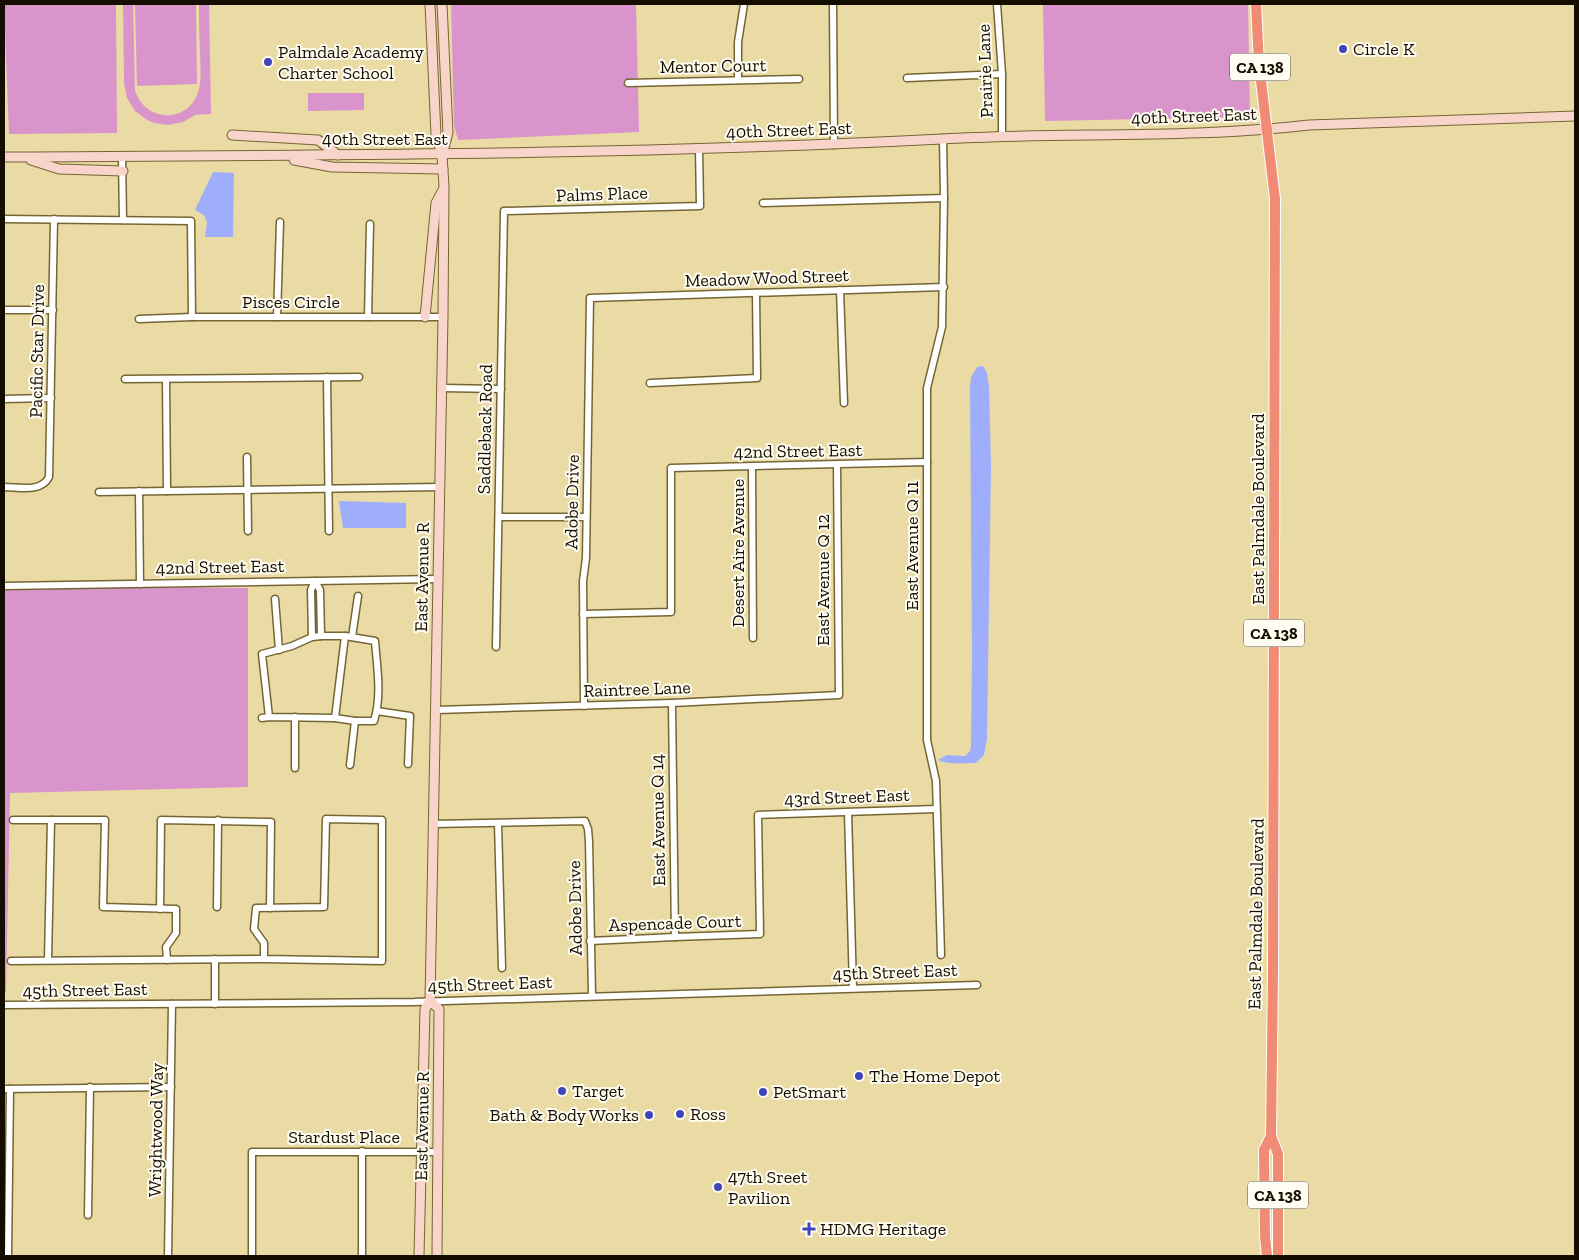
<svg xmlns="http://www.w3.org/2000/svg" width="1579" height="1260" font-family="'Zilla Slab',serif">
<rect width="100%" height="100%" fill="#eadba5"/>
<g fill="#da94cc">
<path d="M4 4H116L117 133 9 134Z"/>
<path d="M123 4H133L135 91C140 104 149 113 163 115 171 116 179 114 185 110 205 97 200 70 200 50 199 35 199 19 199 4H209L211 114 195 115 183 122 168 125 154 123 147 120 135 111 127 98 124 84Z"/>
<path d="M135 4H196L197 84 137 86Z"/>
<path d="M451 4H636L639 132 458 140 454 125Z"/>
<path d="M1043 4H1248L1250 117 1045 121Z"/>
<path d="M308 93H364V110L308 111Z"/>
<path d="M4 586 248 588V787L10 793 6 992H4Z"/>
</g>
<g fill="#9eaefc">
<path d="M213 172 234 173 233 237H205L207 222 204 215 195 210Z"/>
<path d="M983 366 987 373 989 387 991 466 987 739 984 755 976 763C965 763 948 765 938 760L947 755 965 756 970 751 971 746 972 653 970 388 971 377 977 367Z"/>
<path d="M339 501 406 503V528H343Z"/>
</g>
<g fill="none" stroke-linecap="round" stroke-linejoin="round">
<defs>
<g id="minor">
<path d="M833 4 834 145"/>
<path d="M997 4 1002 74V136"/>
<path d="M907 78 1002 74"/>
<path d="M738 80V42L744 4"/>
<path d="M628 83 799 79"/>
<path d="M122 157 123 220"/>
<path d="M763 203 944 198"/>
<path d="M4 219 191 221 192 317"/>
<path d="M840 290 844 403"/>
<path d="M4 310H53"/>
<path d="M277 317 280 222"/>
<path d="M368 317 370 224"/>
<path d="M139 319 192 317H443"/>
<path d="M327 377 329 531"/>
<path d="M125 379 359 377"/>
<path d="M166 379 167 491"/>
<path d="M650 383 757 378 756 293"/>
<path d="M442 388 501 389"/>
<path d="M4 399 51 398"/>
<path d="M247 457 248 531"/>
<path d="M752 467 753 638"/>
<path d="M4 487C19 487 41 493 49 477L54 219"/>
<path d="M139 491 140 584"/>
<path d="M99 492 440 487"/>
<path d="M499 517H586"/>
<path d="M4 586 437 579"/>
<path d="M275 599 279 650"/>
<path d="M583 614 671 612V468L927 462"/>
<path d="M312 637 311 590 315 581 320 590 321 636"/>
<path d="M352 637 358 596"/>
<path d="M496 647 504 211 700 206 699 149"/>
<path d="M672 703 675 937"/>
<path d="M584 706 583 581 586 558 590 298 944 287"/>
<path d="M436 710 672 703 839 695 837 465"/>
<path d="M377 711 410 716 408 764"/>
<path d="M262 718 269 717 335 718 355 721H374C382 696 377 667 375 641L345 636H321L312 637 292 646 262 654 269 717"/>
<path d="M335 718 345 636"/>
<path d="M350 765 355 721"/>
<path d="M295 768V717"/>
<path d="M848 812 853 988"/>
<path d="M13 820H105L103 907 176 909V933L166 947 167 960"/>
<path d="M498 823 502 968"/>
<path d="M433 824 585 821 588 829 589 841 592 996"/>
<path d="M217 907 218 820"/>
<path d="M160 909 161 820 271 822 270 908"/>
<path d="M590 941 675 937 760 934 758 815 936 809"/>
<path d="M941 955 936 781 927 740V388L942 327 944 198 943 138"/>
<path d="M215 959V1004"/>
<path d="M48 960 51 820"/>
<path d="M11 961 264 959 382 961V820L326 819 324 907 256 908 254 929 264 943V959"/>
<path d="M4 1005 414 1002 977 985"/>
<path d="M4 1089 171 1087"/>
<path d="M88 1215 90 1087"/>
<path d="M8 1256 10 1089"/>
<path d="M168 1256 172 1004"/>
<path d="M252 1256V1152H437"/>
<path d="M362 1256V1151"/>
</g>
<g id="secondary">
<path d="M442 4 448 133 442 155"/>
<path d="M232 135 318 140 338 155"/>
<path d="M4 157C317 155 630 155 942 139 1065 132 1187 139 1309 125L1575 116"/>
<path d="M31 160 59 169 123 171"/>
<path d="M294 160 332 167 443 169"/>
<path d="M425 317 436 203 443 190"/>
<path d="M430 1001 439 1009 437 1256"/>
<path d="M419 1256 425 1009 430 1001 443 317 444 187 442 155 436 135 430 4"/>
</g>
<g id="trunk">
<path d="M1256 4 1259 64 1275 199 1273 971 1271 1136 1278 1154V1256"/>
<path d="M1267 1256 1265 1236 1264 1150 1271 1136"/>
</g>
</defs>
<use href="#minor" stroke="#746634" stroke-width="9"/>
<use href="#secondary" stroke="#746634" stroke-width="11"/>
<use href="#trunk" stroke="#fff" stroke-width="12"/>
<use href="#minor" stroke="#fff" stroke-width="6"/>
<use href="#secondary" stroke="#f9d4cb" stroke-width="9"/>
<use href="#trunk" stroke="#f08c76" stroke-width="10"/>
</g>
<g fill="#3e44b9" stroke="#fffcf1" stroke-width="2">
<circle cx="1343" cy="49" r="5"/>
<circle cx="268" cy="62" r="5"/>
<circle cx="859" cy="1076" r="5"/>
<circle cx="562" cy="1091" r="5"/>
<circle cx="763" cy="1092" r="5"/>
<circle cx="680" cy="1114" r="5"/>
<circle cx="649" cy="1115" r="5"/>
<circle cx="718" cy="1187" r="5"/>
<path d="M806.5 1221.5h5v5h5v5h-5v5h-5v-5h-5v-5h5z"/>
</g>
<g text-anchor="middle" stroke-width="4" stroke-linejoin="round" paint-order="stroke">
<g fill="#fffcf1" stroke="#5a5548" stroke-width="1">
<rect x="1230" y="53.5" width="60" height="27" rx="4"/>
<rect x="1244" y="619.5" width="60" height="27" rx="4"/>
<rect x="1248" y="1181.5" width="60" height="27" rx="4"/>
</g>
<g font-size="16" font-weight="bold" fill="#140e00">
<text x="1260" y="73">CA 138</text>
<text x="1274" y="639">CA 138</text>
<text x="1278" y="1201">CA 138</text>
</g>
<g font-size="18" fill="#140e00" stroke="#fffcf1" text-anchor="start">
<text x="1353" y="55">Circle K</text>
<text x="278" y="58">Palmdale Academy<tspan x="278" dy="21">Charter School</tspan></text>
<text x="869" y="1082">The Home Depot</text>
<text x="572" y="1097">Target</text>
<text x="773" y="1098">PetSmart</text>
<text x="690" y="1120">Ross</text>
<text x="639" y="1121" text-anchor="end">Bath &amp; Body Works</text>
<text x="728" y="1183">47th Sreet<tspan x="728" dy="21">Pavilion</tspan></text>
<text x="820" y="1235">HDMG Heritage</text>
</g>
<g font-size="18" fill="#140e00" stroke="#fffcf1">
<text transform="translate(713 66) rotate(-1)" y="6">Mentor Court</text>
<text transform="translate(985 71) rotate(-92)" y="6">Prairie Lane</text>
<text transform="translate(1194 116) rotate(-2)" y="6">40th Street East</text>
<text transform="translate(789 130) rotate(-2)" y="6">40th Street East</text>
<text x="385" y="145">40th Street East</text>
<text transform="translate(602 194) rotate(-2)" y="6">Palms Place</text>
<text transform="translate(767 278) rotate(-2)" y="6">Meadow Wood Street</text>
<text x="291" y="308">Pisces Circle</text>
<text transform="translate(37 351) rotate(-89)" y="6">Pacific Star Drive</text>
<text transform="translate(485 429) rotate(-89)" y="6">Saddleback Road</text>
<text transform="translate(798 451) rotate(-1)" y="6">42nd Street East</text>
<text transform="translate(572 502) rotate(-89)" y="6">Adobe Drive</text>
<text transform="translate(1258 509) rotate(-90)" y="6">East Palmdale Boulevard</text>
<text transform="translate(912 546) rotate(-90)" y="6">East Avenue Q 11</text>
<text transform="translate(738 553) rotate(-90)" y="6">Desert Aire Avenue</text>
<text transform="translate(220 567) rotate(-1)" y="6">42nd Street East</text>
<text transform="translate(422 577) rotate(-89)" y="6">East Avenue R</text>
<text transform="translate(823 580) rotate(-90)" y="6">East Avenue Q 12</text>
<text transform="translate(637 689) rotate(-2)" y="6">Raintree Lane</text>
<text transform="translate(847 797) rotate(-2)" y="6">43rd Street East</text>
<text transform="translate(658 820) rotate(-91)" y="6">East Avenue Q 14</text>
<text transform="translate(575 908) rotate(-91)" y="6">Adobe Drive</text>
<text transform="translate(1256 914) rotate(-89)" y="6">East Palmdale Boulevard</text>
<text transform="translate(675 923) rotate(-2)" y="6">Aspencade Court</text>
<text transform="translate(895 972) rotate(-2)" y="6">45th Street East</text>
<text transform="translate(490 984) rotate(-2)" y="6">45th Street East</text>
<text transform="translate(85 990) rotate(-1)" y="6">45th Street East</text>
<text transform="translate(422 1126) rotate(-89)" y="6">East Avenue R</text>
<text transform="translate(156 1130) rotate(-89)" y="6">Wrightwood Way</text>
<text x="344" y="1143">Stardust Place</text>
</g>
</g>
<rect width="1579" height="1260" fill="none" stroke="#140e00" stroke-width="10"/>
</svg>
